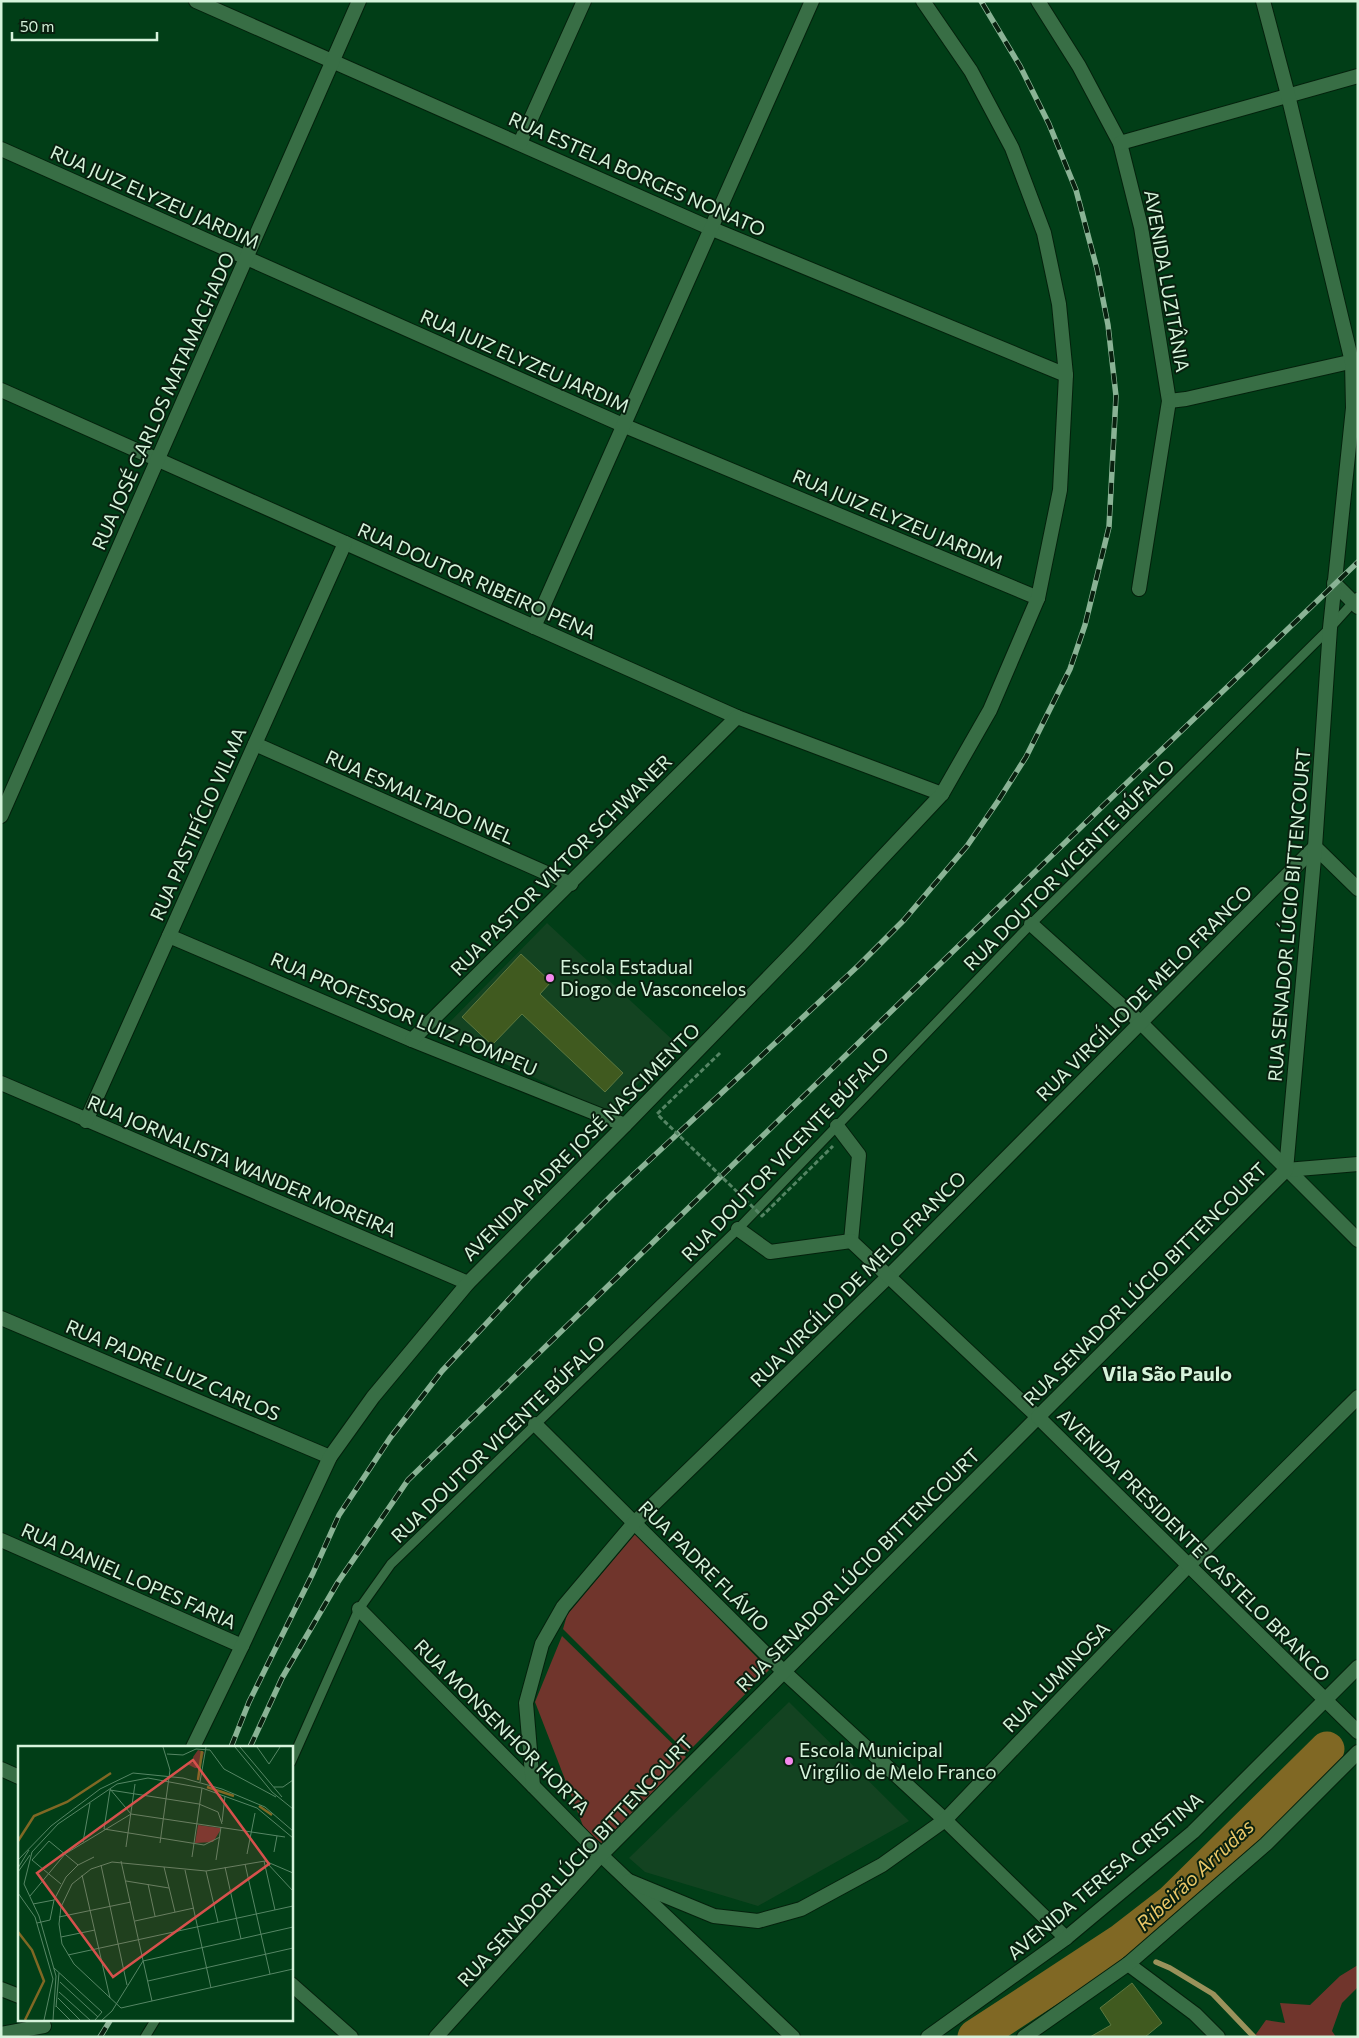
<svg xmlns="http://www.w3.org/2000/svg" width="1359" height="2038" font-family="Commissioner,sans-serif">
<rect width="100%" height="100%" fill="#013e17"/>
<g fill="#134321">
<path d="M547 923 677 1044 610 1113 439 1033Z"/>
<path d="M789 1702 909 1821 758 1906 645 1872 629 1858Z"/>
</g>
<g fill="#70352c">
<path d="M636 1533 769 1670 687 1753 563 1629 567 1615Z"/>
<path d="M562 1636 686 1757 604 1845 585 1831 535 1702Z"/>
<path d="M1358 1965V1987L1342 2003 1332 2031 1336 2037H1254L1266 2020 1285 2023 1280 2003 1310 2005 1340 1976Z"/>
</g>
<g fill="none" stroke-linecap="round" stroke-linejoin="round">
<g stroke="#9a925b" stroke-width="5.5">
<path d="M1120 1942 1127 1949 1135 1952"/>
<path d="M1156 1962 1170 1968 1213 1994 1254 2037"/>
</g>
<path stroke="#806824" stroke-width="35" d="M975 2037 1120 1942 1173 1901 1327 1749"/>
</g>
<g fill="#405a1f" stroke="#5d783f">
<path d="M521 954 551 982 540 994 623 1073 605 1092 522 1014 492 1045 462 1017Z"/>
<path d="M1132 1983 1162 2023 1145 2037H1090L1111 2025 1100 2008Z"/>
</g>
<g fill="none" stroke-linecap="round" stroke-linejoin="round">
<defs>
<g id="service">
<path d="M291 1762 359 1609 391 1564 738 1229 1031 924 1330 628 1358 597"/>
<path d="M145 2037 156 2019"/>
</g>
<g id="minor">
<path d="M196 1 710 228 1066 375"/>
<path d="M1038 1 1079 66 1120 143 1141 227 1169 401 1139 589"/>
<path d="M520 143 584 1"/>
<path d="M1120 143 1358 76"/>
<path d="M1 149 625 426 1038 598"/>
<path d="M1 390 737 717 942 794"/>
<path d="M1169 401 1186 399 1358 360"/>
<path d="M1334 583 1358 607"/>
<path d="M534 627 812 1"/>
<path d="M255 744 571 884"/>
<path d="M1 816 359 1"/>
<path d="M1031 924 1141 1023 1358 1240"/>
<path d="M169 936 412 1040 625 1125"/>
<path d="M412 1040 737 717"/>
<path d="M1 1083 468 1283"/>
<path d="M86 1121 345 543"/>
<path d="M837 1126 859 1155 851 1241"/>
<path d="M1286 1170 1358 1164"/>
<path d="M738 1229 770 1252 851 1241"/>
<path d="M1 1318 330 1457"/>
<path d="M535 1424 783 1671 945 1820 1066 1938"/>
<path d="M1 1540 242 1646"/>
<path d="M359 1609 601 1855 793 2037"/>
<path d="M193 1747 242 1646 330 1457 373 1397 468 1283 625 1125 801 944 942 794 990 710 1038 598 1060 490 1066 375 1059 304 1044 233 1012 148 971 71 923 1"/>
<path d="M1 1769 19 1777"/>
<path d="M533 1786 526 1703 542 1644 563 1607 634 1523 889 1276 1315 847 1358 889"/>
<path d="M629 1881 714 1916 758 1921 801 1909 882 1865 945 1820 1188 1566 1358 1397"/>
<path d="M1128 1964 1195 2014 1218 2037"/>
<path d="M291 1984 351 2037"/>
<path d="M1 1989 19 1996"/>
<path d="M1 2034 44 2026"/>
<path d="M436 2037 601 1855 1038 1417 851 1241"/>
</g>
<path id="tertiary" d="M1263 1 1288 95 1352 362 1353 408 1330 628 1315 847 1286 1170 1038 1417 1358 1732"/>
<g id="secondary">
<path d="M928 2037 1066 1938 1193 1832 1358 1667"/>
<path d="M1024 2037 1128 1964 1266 1844 1358 1752"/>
</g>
</defs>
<use href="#service" stroke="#04210c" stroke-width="11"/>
<use href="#minor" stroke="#04210c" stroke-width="16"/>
<use href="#tertiary" stroke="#04210c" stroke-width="16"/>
<use href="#secondary" stroke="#04210c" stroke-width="16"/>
<use href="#service" stroke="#386e45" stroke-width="9"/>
<use href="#minor" stroke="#386e45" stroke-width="14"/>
<use href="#tertiary" stroke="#386e45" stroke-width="14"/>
<use href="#secondary" stroke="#386e45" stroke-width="14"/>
<defs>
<g id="rail">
<path d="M231 1747 249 1702 313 1573 339 1515 390 1438 442 1371 529 1278 614 1193 859 965 904 920 967 846 998 801 1026 757 1070 669 1085 625 1109 527 1116 396 1108 325 1097 269 1076 190 1049 124 1020 66 981 1"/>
<path d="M250 1747 282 1678 338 1582 408 1480 1108 801 1358 562"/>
<path d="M100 2037 111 2019"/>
</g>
</defs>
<use href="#rail" stroke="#8ab395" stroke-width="5.5"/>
<use href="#rail" stroke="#09200f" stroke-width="4" stroke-dasharray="11" stroke-linecap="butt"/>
<path stroke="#558564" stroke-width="3" stroke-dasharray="5 2.5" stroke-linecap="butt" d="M720 1053 657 1114 762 1216 833 1146"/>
</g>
<g fill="#f589ee" stroke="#09200f" stroke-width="2">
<circle cx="550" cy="978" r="5"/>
<circle cx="789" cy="1761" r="5"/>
</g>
<g text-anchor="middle" stroke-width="4" stroke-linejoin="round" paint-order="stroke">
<g font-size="19" fill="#d6f3db" stroke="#09200f">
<text transform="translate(637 174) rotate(24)" y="7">RUA ESTELA BORGES NONATO</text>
<text transform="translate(155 197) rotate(24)" y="7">RUA JUIZ ELYZEU JARDIM</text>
<text transform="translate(1167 281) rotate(80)" y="7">AVENIDA LUZITÂNIA</text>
<text transform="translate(525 361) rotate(24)" y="7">RUA JUIZ ELYZEU JARDIM</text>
<text transform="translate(163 401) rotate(-66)" y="7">RUA JOSÉ CARLOS MATAMACHADO</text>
<text transform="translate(898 519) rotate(23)" y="7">RUA JUIZ ELYZEU JARDIM</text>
<text transform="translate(477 581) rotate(24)" y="7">RUA DOUTOR RIBEIRO PENA</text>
<text transform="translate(420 797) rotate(24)" y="7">RUA ESMALTADO INEL</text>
<text transform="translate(198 824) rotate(-66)" y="7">RUA PASTIFÍCIO VILMA</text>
<text transform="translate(561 865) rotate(-45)" y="7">RUA PASTOR VIKTOR SCHWANER</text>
<text transform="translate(1069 865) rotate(-45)" y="7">RUA DOUTOR VICENTE BÚFALO</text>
<text transform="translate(1289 915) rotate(-85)" y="7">RUA SENADOR LÚCIO BITTENCOURT</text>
<text transform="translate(1144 993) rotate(-45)" y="7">RUA VIRGÍLIO DE MELO FRANCO</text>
<text transform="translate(404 1014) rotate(23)" y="7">RUA PROFESSOR LUIZ POMPEU</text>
<text transform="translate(581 1142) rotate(-45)" y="7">AVENIDA PADRE JOSÉ NASCIMENTO</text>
<text transform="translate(785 1154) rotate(-46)" y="7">RUA DOUTOR VICENTE BÚFALO</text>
<text transform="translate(242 1166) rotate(23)" y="7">RUA JORNALISTA WANDER MOREIRA</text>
<text transform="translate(858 1279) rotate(-45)" y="7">RUA VIRGÍLIO DE MELO FRANCO</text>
<text transform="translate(1145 1284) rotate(-45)" y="7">RUA SENADOR LÚCIO BITTENCOURT</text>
<text transform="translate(173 1370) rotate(23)" y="7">RUA PADRE LUIZ CARLOS</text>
<text transform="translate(498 1439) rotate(-44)" y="7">RUA DOUTOR VICENTE BÚFALO</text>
<text transform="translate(1194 1545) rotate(45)" y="7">AVENIDA PRESIDENTE CASTELO BRANCO</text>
<text transform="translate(704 1566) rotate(45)" y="7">RUA PADRE FLÁVIO</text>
<text transform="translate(858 1570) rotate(-45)" y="7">RUA SENADOR LÚCIO BITTENCOURT</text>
<text transform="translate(129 1576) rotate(24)" y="7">RUA DANIEL LOPES FARIA</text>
<text transform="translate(1056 1677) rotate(-46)" y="7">RUA LUMINOSA</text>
<text transform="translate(502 1727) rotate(45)" y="7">RUA MONSENHOR HORTA</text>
<text transform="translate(575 1861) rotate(-47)" y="7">RUA SENADOR LÚCIO BITTENCOURT</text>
<text transform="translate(1105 1876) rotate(-40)" y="7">AVENIDA TERESA CRISTINA</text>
</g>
<g font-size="19" fill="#d6f3db" stroke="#09200f" text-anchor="start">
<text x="560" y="974">Escola Estadual<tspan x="560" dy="22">Diogo de Vasconcelos</tspan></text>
<text x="799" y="1757">Escola Municipal<tspan x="799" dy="22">Virgílio de Melo Franco</tspan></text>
</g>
<g font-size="20" font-weight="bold" fill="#d6f3db" stroke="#09200f">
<text x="1167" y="1381">Vila São Paulo</text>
</g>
<g font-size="20" font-style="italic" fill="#eac768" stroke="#09200f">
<text transform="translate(1195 1875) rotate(-43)" y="7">Ribeirão Arrudas</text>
</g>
</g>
<g transform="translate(18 1746)">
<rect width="275" height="275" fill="#013e17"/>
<path d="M180 4 186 6 182 22H177L169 18 176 16 175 11ZM180 79 202 82V85L195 96 177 97Z" fill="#70352c"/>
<path fill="none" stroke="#806824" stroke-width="2.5" d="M180 34 184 5M189 41 216 50M241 60 254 69M0 95 16 70 49 56 93 27M0 186 14 204 26 235 7 274"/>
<path fill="none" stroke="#568665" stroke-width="1" d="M217 1 254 46 275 63M222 1 264 51M239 1 251 18 262 1M149 8 165 9 178 3 192 4 206 23 258 51M182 36 188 1M256 41H265L275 34M92 43 113 68M92 44 86 83 186 99 202 91M92 44 181 58 200 66 204 78M204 76 207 50M65 96 72 57M142 97 152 24 145 1M108 101 117 38M256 106 259 90M229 108 237 67M174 111 184 42M0 114 33 80 82 43 115 27 165 32 204 43 247 61 275 85M198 114 203 81M103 115 134 255M246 115 257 164M249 117 275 145M227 118 252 228M83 119 109 239M146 121 157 166M207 121 223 193M0 122 11 104M167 124 193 242M188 125 200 176M0 126 12 109M275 127 247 115 188 125 94 116 73 123 54 138 43 161 41 178 44 198 56 218 103 262 275 223M64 129 92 252M108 135 151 142M43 138 14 114 31 95 60 119M130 138 137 170M0 147 17 171 35 233 26 274M12 150 47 108 113 68 267 91M15 158 36 154M41 171 113 156M117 175 176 162M19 177 32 174 36 154 48 131 60 119 76 111M43 191 77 184M50 209 275 160M36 222 84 266 77 274M130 235 275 202M42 236 80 271M41 246 72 274M40 252 62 274M38 260 52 274M38 261 41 227M35 274 38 230 21 170 6 138 14 106 40 78 99 38 130 32 184 42 239 62 275 92M84 274 94 265 125 215 275 181"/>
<path fill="#d6514c" fill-opacity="0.15" stroke="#d6514c" stroke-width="2.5" d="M175 14 251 118 95 231 19 127Z"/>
<rect width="275" height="275" fill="none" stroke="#d6f3db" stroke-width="2.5"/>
</g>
<rect width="1359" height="2038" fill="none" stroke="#d6f3db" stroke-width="5"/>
<path d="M12 32v8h145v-8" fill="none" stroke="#d6f3db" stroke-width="2.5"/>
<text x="20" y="32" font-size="15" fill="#d6f3db" stroke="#09200f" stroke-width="4" paint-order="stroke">50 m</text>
</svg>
